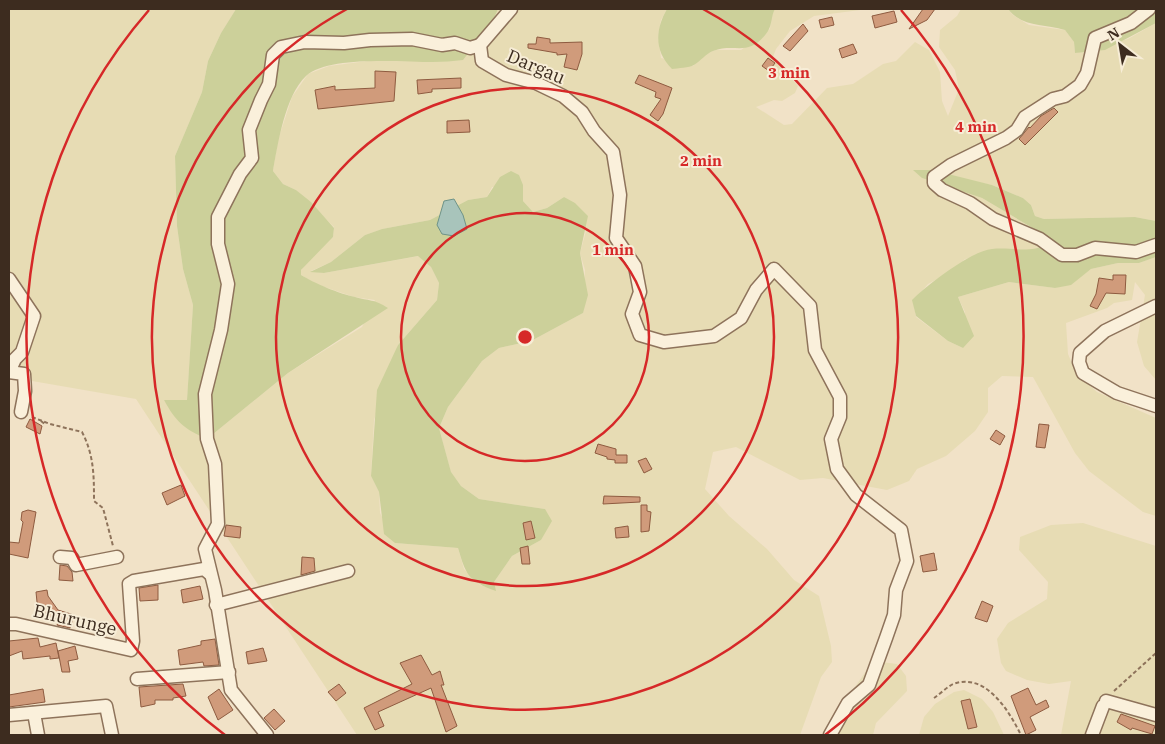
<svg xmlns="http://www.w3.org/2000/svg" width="1165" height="744" font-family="'IBM Plex Serif',serif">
<rect width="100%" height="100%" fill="#f1e2c7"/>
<g fill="#e7dcb4" fill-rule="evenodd">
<path d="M9 9H236L221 33 208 61 202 92 175 156 177 226 183 269 193 305 187 401 164 400 207 439 288 373 362 327 375 300 354 297 316 284 301 275V270L307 262 333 237 334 227 296 190 283 184 273 171 278 140 292 97 308 74 329 66 383 59 434 62 493 21 498 9H667L661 20 658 35 661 58 693 66 707 53 716 50H741L770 29 771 17 775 9H868L814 16 790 31 776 49 773 57 798 86 795 93 782 101 774 100 756 107 784 125 792 124 827 88 853 84 883 64 896 61 915 42 929 50 940 72 942 101 948 116 959 89 955 70 939 47 940 30 957 16 961 9H1008L1013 15 1029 25 1065 30 1074 42 1075 53 1128 39 1156 23V221L1135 217 1044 219 1035 216 1031 205 1023 198 992 185 963 179 922 178 982 198 1041 233 1049 245 1035 250H1016L965 259 950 272 928 284 913 301 916 317 948 341 963 348 965 312 958 297 1009 282 1055 288 1083 275 1091 269 1118 263H1139L1156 257V380L1144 366 1137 342 1145 295 1135 282 1132 300 1114 303 1107 308 1066 323 1068 354 1076 373 1097 392 1156 418V516L1143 512 1089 471 1075 453 1033 377 1002 376 988 388V412L975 431 946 456 917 469 909 481 887 490 823 478 800 480 736 447 713 452 705 489 729 516 767 549 794 580 819 596 831 646 832 662 821 677 800 735H357L136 399 9 377ZM523 185V201L533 212 547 208 564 197 586 231 580 253 585 270 583 313 531 341 499 348 482 361 448 407 439 428 451 473 461 486 479 499 545 509 541 540 512 556 494 582 495 590 480 585 464 569 458 548 395 543 380 513 379 492 371 476 374 420 398 345 437 300 439 283 431 267 419 256 324 273 311 271 331 262 365 235 382 229 430 220 468 200 487 197 492 187Z"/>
<path d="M1083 523 1156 546V735H1061L1071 681 1049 684 1027 680 1006 671 1001 663 997 639 1008 623 1047 599 1048 582 1019 550 1020 537 1051 525Z"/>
<path d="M873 661 897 664 906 676 907 691 876 723 873 735H822Z"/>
<path d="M964 690 982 699 993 712 1004 735H919L924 717 935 704 954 692Z"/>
</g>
<g fill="#ccd09a">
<path d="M236 9H498L493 21 463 60C453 61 443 62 433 62 404 62 328 55 306 76 285 96 278 143 273 171L283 184 296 190 311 202 334 228 333 237 301 270V275C314 283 340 294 355 297 369 301 374 299 388 308L288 373 207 439C184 429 176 422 164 400H187L193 305 183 269 177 226 175 156 202 92 208 61 221 33Z"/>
<path d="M667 9H775C771 16 772 25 768 31 749 59 736 42 713 51 705 54 701 61 694 65 689 68 678 68 672 69 654 51 655 30 667 9Z"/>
<path d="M1008 9H1156V23L1105 50 1075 53 1074 42 1065 30C1043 23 1023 28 1008 9Z"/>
<path d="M913 170H932L992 185 1023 198 1031 205 1035 216 1044 219 1135 217 1156 221V257L1139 263H1118L1091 269 1071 285 1055 288 1009 282 958 297 974 336 963 348 948 341 916 316 912 300C927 285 971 251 992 249 1014 247 1027 254 1049 244L1041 233 982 198 922 178Z"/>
<path d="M511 171 519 175 523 185V201L533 212 547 208 564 197 575 203 588 216 580 253 588 295 583 313 531 341 499 348 482 361 448 407 439 428 451 472 461 486 479 499 545 509 552 521 541 540 512 556 494 582 496 591C468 581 466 575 458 548L395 543 384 534 379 492 371 476 377 390 398 345 437 300 439 283 431 267 418 256 324 273 310 272 331 262 365 235 382 229 430 220 468 200 487 197 500 177Z"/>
</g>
<path fill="#a8c4bb" stroke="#6e9388" d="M454 199 463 215 467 229 454 236 442 234 437 225 444 201Z"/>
<g fill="#d09b7b" stroke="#8e5b40">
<path d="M923 9H935L927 20 909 29Z"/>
<path d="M894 11 897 22 875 28 872 16Z"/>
<path d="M832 17 834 25 821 28 819 20Z"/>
<path d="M803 24 808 31 790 51 783 46Z"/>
<path d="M537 37 550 39V43L582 42V54L577 70 564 67 567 54 557 55V53L528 48V44H536Z"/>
<path d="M853 44 857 53 842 58 839 49Z"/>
<path d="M768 58 775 63 769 71 762 66Z"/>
<path d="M375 71 396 72 394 101 318 109 315 90 335 86V90L375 88Z"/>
<path d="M639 75 672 88 663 114 658 121 650 115 661 99 655 97 656 92 635 83Z"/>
<path d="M461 78V88L432 89V92L418 94 417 80Z"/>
<path d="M1054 108 1058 112 1025 145 1019 139 1029 127 1030 128 1041 116Z"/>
<path d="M469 120 470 132 447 133V121Z"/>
<path d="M1113 275H1126L1125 294 1106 293 1097 309 1090 306 1096 294 1099 278 1113 280Z"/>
<path d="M30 419 42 426 40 434 26 427Z"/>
<path d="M1039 424 1049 425 1045 448 1036 447Z"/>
<path d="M996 430 1005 436 1000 445 990 439Z"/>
<path d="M598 444 616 449V455H627V463H615V460L607 459V457L595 453Z"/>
<path d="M646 458 652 469 644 473 638 461Z"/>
<path d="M181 485 185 496 167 505 162 493Z"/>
<path d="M604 496 640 497V502L603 504Z"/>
<path d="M641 505H647V511L651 512 649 531 641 532Z"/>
<path d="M28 510 36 512 28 558 9 554V542L19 543 23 522 21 520 22 512Z"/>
<path d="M531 521 535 538 526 540 523 523Z"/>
<path d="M226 525 241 527 240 538 224 536Z"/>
<path d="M628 526 629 537 616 538 615 528Z"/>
<path d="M528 546 530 564H522L520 548Z"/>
<path d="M934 553 937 570 923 572 920 556Z"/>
<path d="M302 557 314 558 315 571 301 575Z"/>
<path d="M60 565 67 566 72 572 73 581 59 580Z"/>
<path d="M158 585V600L140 601 139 588Z"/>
<path d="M200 586 203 599 183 603 181 590Z"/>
<path d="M47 590 48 596 58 610 74 615 70 628 57 625 59 620 48 617 37 602 36 592Z"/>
<path d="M982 601 993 606 987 622 975 618Z"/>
<path d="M38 638 40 647 56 643 59 658 50 659V656L23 659 22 651 9 656V641Z"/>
<path d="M215 639 219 665 204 666 203 662 180 665 178 650 201 645V641Z"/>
<path d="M75 646 78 659 68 661 70 672H62L58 651Z"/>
<path d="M263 648 267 661 248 664 246 652Z"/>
<path d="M421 655 432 675 440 671 444 685H441L457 726 446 732 431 688 378 712 384 726 375 730 364 708 412 684 400 663Z"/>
<path d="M183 684 186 696 173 698V700H155V704L141 707 139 687Z"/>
<path d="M339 684 346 693 336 701 328 692Z"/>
<path d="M1028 688 1036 705 1046 700 1049 707 1030 717 1036 730 1026 735 1011 696Z"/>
<path d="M43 689 45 702 9 707V695Z"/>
<path d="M219 689 233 710 218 720 208 697Z"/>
<path d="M970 699 977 727 968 729 961 701Z"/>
<path d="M274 709 285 721 275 730 264 718Z"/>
<path d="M1121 714 1155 726 1152 734 1132 728 1131 730 1117 722Z"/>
</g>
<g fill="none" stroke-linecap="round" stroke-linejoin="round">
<defs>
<g id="minor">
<path d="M511 9 480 45 482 61 506 75 536 83 563 96 582 112 594 131 613 152 620 195 616 238 635 266 640 292 632 314 640 335 664 342 714 336 741 318 756 290 774 269 810 306 815 350 840 397V417L831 439 837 469 856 495 901 530 907 561 896 590 894 615 886 638 869 685 848 703 830 735"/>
<path d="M1149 9 1131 23 1095 38 1087 73 1080 85 1065 96 1053 99 1025 117 1017 130 1006 138 951 165 934 177V183L942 190 970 203 993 219 1040 239 1062 255H1077L1095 248 1136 252 1156 245"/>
<path d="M9 279 34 316 22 352 15 359 9 372"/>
<path d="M1156 306 1105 331 1080 353 1079 362 1083 373 1117 393 1156 406"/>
<path d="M9 372 24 374 25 391 21 412"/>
<path d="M60 557 72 558 76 565 117 557"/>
<path d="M216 605 348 571"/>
<path d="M9 624H16L131 650 133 641 129 584 134 581 204 569 210 574"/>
<path d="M137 679 229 672"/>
<path d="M1106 701 1156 715"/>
<path d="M34 713 38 735"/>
<path d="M9 715 106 706 112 735"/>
<path d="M267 735 231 690 215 590 205 549 218 524 215 464 207 439 205 394 221 330 228 284 218 244V217L240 174 252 158 249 130 261 100 269 84 273 55 281 47 305 42 344 43 370 40 412 39 442 45 455 43 470 48 480 45"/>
<path d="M1092 735 1103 706"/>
</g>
</defs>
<use href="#minor" stroke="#8e735b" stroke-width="15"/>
<g stroke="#8e735b" stroke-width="2" stroke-dasharray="4 2.5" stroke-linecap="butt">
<path d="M32 417 50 424 82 432C94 455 94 476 94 501L103 508 113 546"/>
<path d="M41 421 46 425"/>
<path d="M1114 691 1156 653"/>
<path d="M934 698C940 694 947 687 953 684 986 672 1009 711 1021 735"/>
</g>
<use href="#minor" stroke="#faf0db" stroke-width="12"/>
</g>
<g fill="none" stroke="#d62828" stroke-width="2.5">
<circle cx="525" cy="337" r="124"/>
<circle cx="525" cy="337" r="249"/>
<path d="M703 9A373 373 0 1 1 347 9"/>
<path d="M225 735A498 498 0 0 1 149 10M901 10A498 498 0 0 1 825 735"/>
</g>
<g text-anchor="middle" stroke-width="4" stroke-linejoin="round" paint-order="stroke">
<g font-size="18" fill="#3d2c1f" stroke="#f7edd7">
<text transform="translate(536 67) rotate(23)" y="6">Dargau</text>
<text transform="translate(75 620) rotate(13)" y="6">Bhurunge</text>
</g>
</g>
<circle cx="525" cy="337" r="8" fill="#d62828" stroke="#f7edd7" stroke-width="2.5"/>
<g font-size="15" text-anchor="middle" font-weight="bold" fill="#d62828" stroke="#f7edd7" stroke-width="4" stroke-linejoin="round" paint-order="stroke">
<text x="789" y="78">3 min</text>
<text x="976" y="132">4 min</text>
<text x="701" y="166">2 min</text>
<text x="613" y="255">1 min</text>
</g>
<rect width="1165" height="744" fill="none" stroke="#3d2c1f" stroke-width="20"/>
<g transform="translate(1120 45) rotate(329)" stroke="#f7edd7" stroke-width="4" paint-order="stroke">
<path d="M0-4L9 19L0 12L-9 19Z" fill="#3d2c1f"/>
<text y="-8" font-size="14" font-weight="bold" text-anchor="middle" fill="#3d2c1f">N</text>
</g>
</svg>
